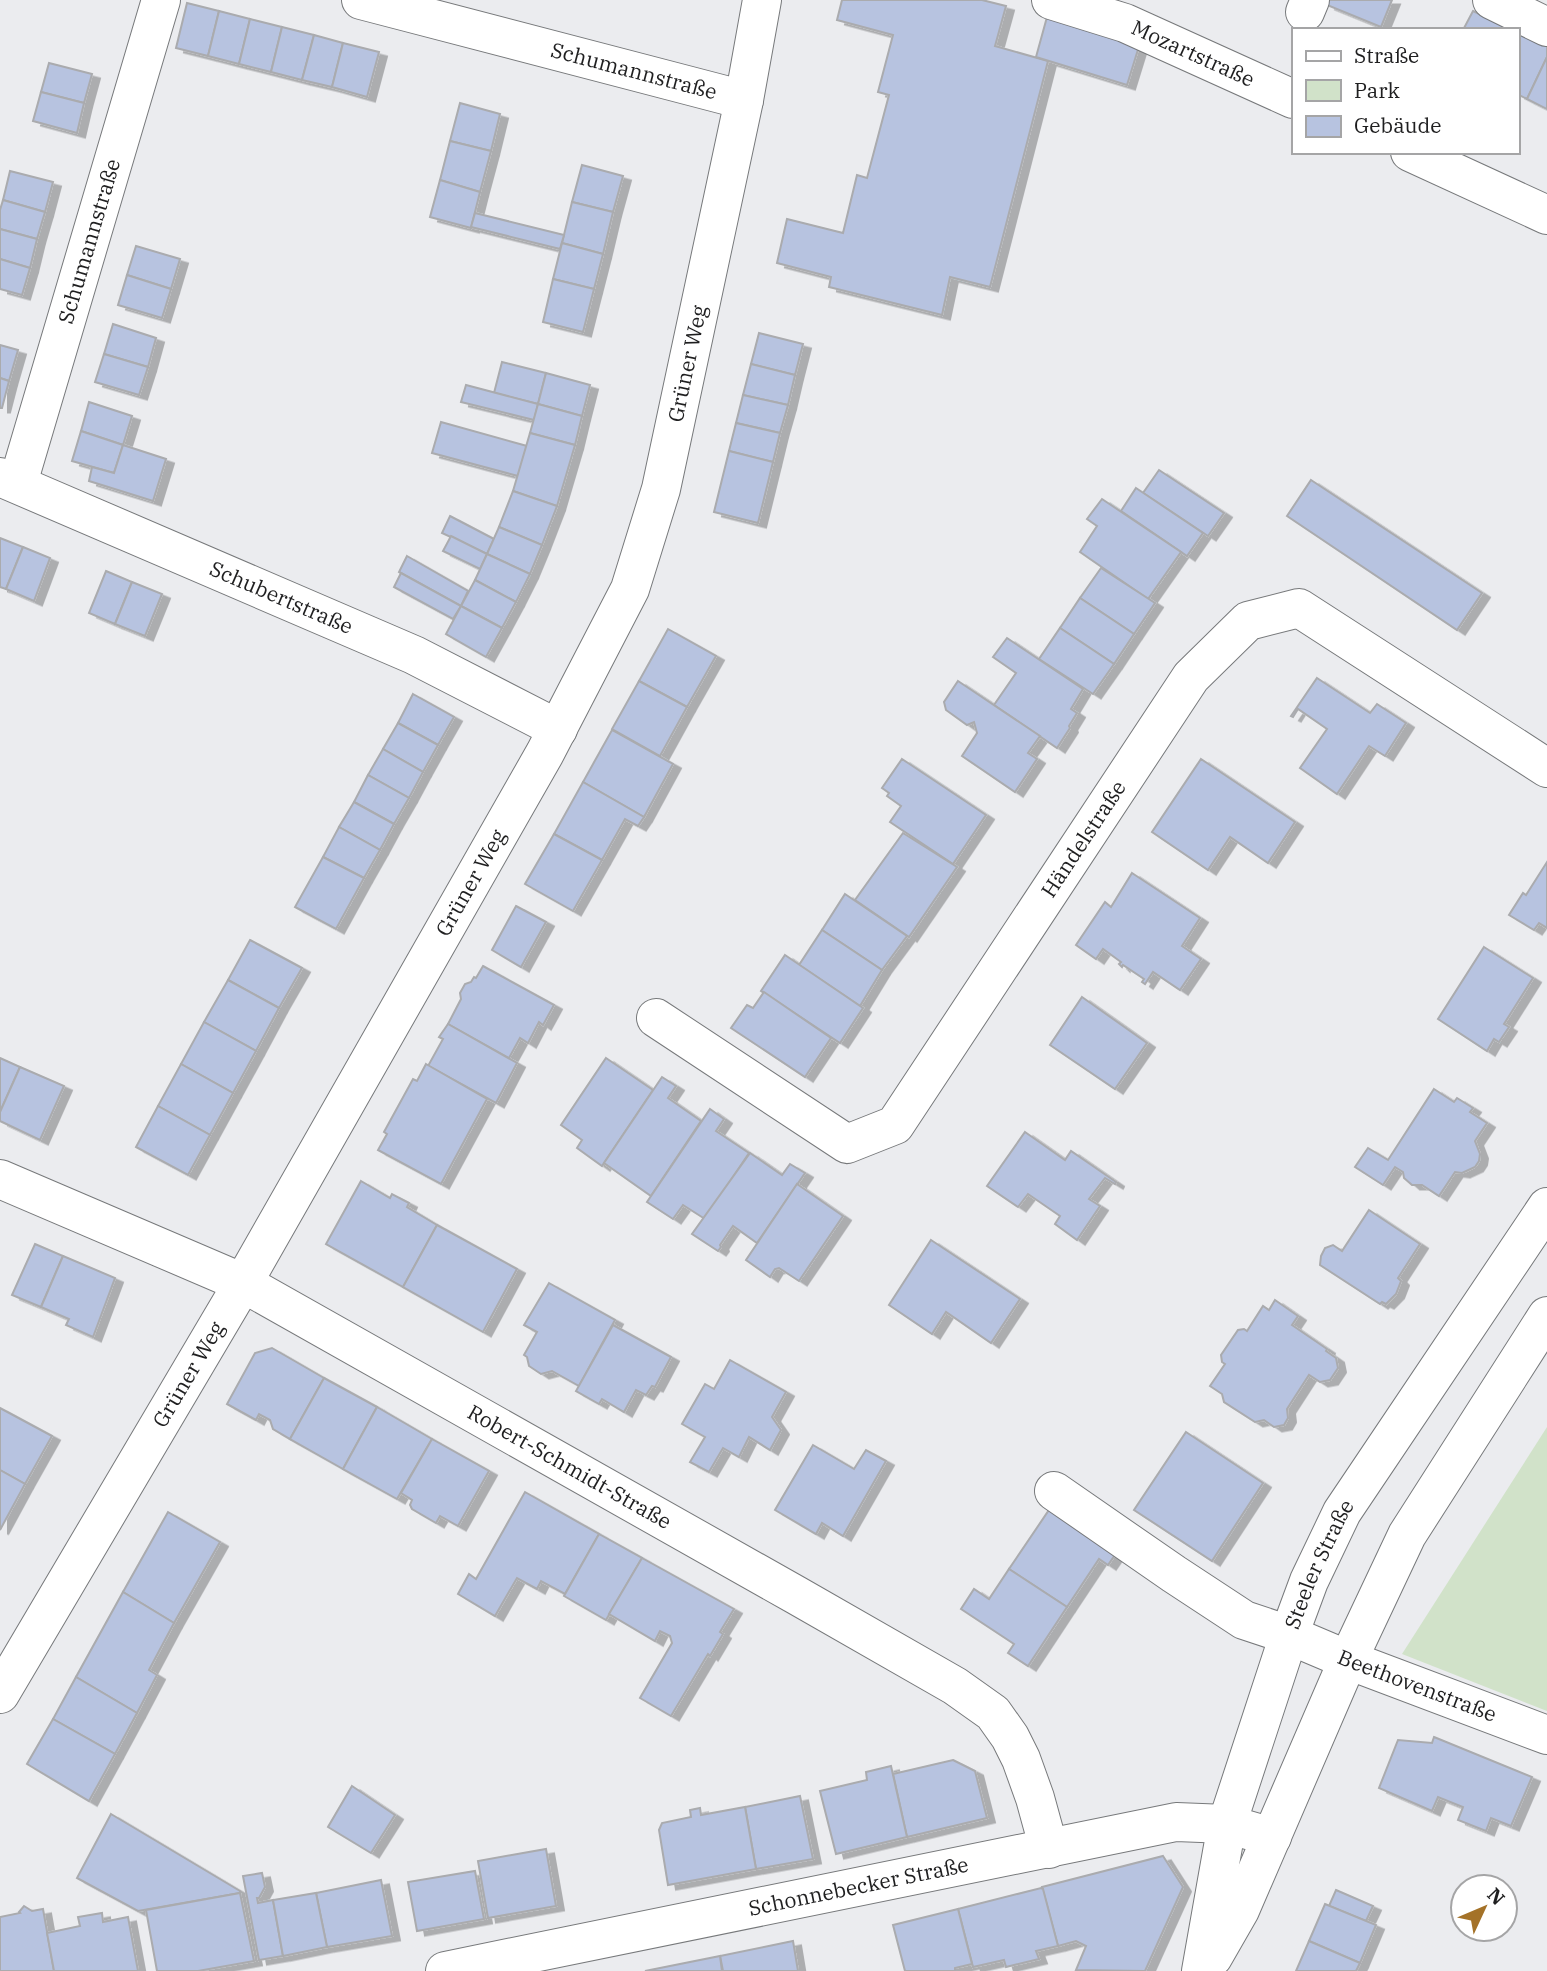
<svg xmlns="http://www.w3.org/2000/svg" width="1547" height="1971" font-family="'IBM Plex Serif',serif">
<defs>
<filter id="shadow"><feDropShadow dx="8" dy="4.5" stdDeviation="0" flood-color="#0004"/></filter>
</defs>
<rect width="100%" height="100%" fill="#ebecef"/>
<path fill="#d1e2c9" d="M1547 1427V1711L1402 1654Z"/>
<g fill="#b7c3e0" stroke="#aaabae" stroke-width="2" filter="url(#shadow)">
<path d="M842 0H982L1006 6 995 46 1048 61 990 287 950 277 942 315 829 287 831 277 777 263 787 219 843 233 857 175 867 178 889 95 878 92 893 35 837 20Z"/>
<path d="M1329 0H1392L1381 27 1327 5Z"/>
<path d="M187 3 219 11 208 56 176 48Z"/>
<path d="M219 11 250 19 239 64 208 56Z"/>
<path d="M1473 11 1513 30H1463Z"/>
<path d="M1047 17 1140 43 1127 85 1036 57Z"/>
<path d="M250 19 282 27 271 72 239 64Z"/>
<path d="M282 27 314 35 302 80 271 72Z"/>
<path d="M1517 32 1547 38V57L1527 99 1517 94Z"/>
<path d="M314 35 343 43 332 87 302 80Z"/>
<path d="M343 43 379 52 367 97 332 87Z"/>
<path d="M1547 57V109L1527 99Z"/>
<path d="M49 63 92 74 84 103 41 92Z"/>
<path d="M41 92 84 103 77 133 33 121Z"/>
<path d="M460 103 500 114 491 151 450 141Z"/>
<path d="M450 141 491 151 480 192 440 180Z"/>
<path d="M582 165 623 176 613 212 572 202Z"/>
<path d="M10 171 53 182 45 212 3 200Z"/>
<path d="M440 180 480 192 471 228 430 217Z"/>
<path d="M3 200 45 212 37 239 0 229V210Z"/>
<path d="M572 202 613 212 603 254 562 243Z"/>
<path d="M475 213 564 235 560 249 471 227Z"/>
<path d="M0 229 37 239 30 268 0 259Z"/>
<path d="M562 243 603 254 594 289 553 279Z"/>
<path d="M136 246 180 259 171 289 127 275Z"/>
<path d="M0 259 30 268 22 295 0 289Z"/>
<path d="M127 275 171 289 162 318 118 305Z"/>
<path d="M553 279 594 289 583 332 543 322Z"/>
<path d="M113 324 156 338 148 367 104 354Z"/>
<path d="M759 333 803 344 795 375 751 364Z"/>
<path d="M0 345 18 350 9 381 0 378Z"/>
<path d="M104 354 148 367 139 395 95 382Z"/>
<path d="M502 362 546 373 538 404 494 393Z"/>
<path d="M751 364 795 375 788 405 743 395Z"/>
<path d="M546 373 590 385 582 416 538 404Z"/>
<path d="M0 378 9 381 2 408H0Z"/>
<path d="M466 385 538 404 534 420 461 402Z"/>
<path d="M743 395 788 405 780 433 736 423Z"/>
<path d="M89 402 132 416 123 445 81 431Z"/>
<path d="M538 404 582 416 575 445 530 433Z"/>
<path d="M441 422 527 446 518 476 432 453Z"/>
<path d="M736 423 780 433 773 462 729 451Z"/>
<path d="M81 431 123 445 114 473 72 461Z"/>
<path d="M530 433 575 445 557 506 513 491Z"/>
<path d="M123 445 166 459 153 501 89 481 92 467 114 473Z"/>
<path d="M729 451 773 462 758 523 714 512Z"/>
<path d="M1159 470 1224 513 1208 536 1143 493Z"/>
<path d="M1311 480 1482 593 1457 630 1287 516Z"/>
<path d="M1136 488 1203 533 1187 556 1121 511Z"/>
<path d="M513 491 557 506 542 545 499 527Z"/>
<path d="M1102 499 1181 552 1148 599 1080 552 1097 526 1087 519Z"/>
<path d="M450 516 494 539 487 554 442 533Z"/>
<path d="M499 527 542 545 530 574 487 554Z"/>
<path d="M451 536 487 554 480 569 443 551Z"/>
<path d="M0 538 23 547 6 589 0 587Z"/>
<path d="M23 547 50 558 34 601 6 589Z"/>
<path d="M487 554 530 574 516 602 475 580Z"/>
<path d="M407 556 468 591 461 606 399 572Z"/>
<path d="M1101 568 1155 603 1134 634 1080 598Z"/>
<path d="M106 571 132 582 115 624 89 613Z"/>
<path d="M401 573 461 606 453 619 394 587Z"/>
<path d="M475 580 516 602 502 628 461 606Z"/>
<path d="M132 582 162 594 145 636 115 624Z"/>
<path d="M1080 598 1134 634 1114 664 1060 628Z"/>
<path d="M461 606 502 628 486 657 446 634Z"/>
<path d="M1060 628 1114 664 1093 694 1039 659Z"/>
<path d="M668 629 716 656 687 707 639 681Z"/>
<path d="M1007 638 1083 689 1071 709 1077 713 1069 726 1070 728 1057 748 994 705 1016 673 993 657Z"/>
<path d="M1317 678 1370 713 1377 704 1406 723 1385 756 1369 746 1337 794 1300 768 1327 729 1298 709 1293 717 1291 716Z"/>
<path d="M639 681 687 707 660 756 612 729Z"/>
<path d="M958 681 1040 736 1028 753 1037 759 1015 792 962 756 977 733 974 722 967 725 946 710 944 702Z"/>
<path d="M413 694 454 717 438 745 398 723Z"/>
<path d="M398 723 438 745 423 772 383 749Z"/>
<path d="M612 730 673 764 644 817 583 782Z"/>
<path d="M383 749 423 772 409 798 368 775Z"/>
<path d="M902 759 986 815 953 864 890 822 901 806 887 796 889 793 882 788Z"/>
<path d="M1201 759 1295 822 1268 863 1230 837 1208 870 1152 832Z"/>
<path d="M368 775 409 798 394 824 354 802Z"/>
<path d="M583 782 644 817 638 826 625 819 602 860 554 834Z"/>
<path d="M354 802 394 824 380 850 339 827Z"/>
<path d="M339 827 380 850 364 878 323 857Z"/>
<path d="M903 833 957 867 909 937 855 900Z"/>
<path d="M554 834 602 860 573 911 525 884Z"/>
<path d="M323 857 364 878 336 929 295 907Z"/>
<path d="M1547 862V928L1539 923 1534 930 1509 915 1523 893 1526 895Z"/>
<path d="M1132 873 1200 918 1182 946 1201 959 1180 990 1153 972 1145 984 1142 982 1144 979 1123 965 1122 967 1119 964 1121 962 1103 949 1096 959 1076 945 1105 902 1111 907Z"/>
<path d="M845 894 907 936 882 970 822 930Z"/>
<path d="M516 906 546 922 521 967 492 950Z"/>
<path d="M822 930 882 970 860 1006 799 965Z"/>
<path d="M250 940 302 968 279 1008 228 980Z"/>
<path d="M1484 947 1533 978 1504 1024 1509 1027 1499 1042 1494 1039 1487 1051 1438 1019Z"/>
<path d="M785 955 863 1008 840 1043 761 991Z"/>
<path d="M483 966 554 1005 543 1025 539 1022 528 1043 520 1038 509 1058 448 1024 461 999 460 993 465 984 471 982 474 977 476 978Z"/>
<path d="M228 980 279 1008 256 1051 204 1022Z"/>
<path d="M764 992 831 1038 805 1077 731 1028 747 1005 753 1008Z"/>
<path d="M1082 997 1147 1043 1115 1089 1050 1045Z"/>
<path d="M204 1022 256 1051 233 1093 181 1064Z"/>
<path d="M448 1024 517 1063 496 1103 428 1066 443 1039 439 1037Z"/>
<path d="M0 1058 20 1067 0 1112Z"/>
<path d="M606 1058 653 1090 602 1166 577 1148 582 1140 561 1125Z"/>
<path d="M181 1064 233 1093 210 1135 158 1106Z"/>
<path d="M426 1064 487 1099 441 1184 378 1150 387 1134 384 1132 413 1079 417 1081Z"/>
<path d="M20 1067 64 1086 40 1140 0 1121V1112Z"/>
<path d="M662 1077 676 1086 668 1098 701 1121 651 1196 604 1163Z"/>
<path d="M1434 1089 1454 1102 1457 1098 1473 1108 1470 1112 1487 1123 1475 1141 1480 1154 1479 1161 1475 1167 1462 1173 1455 1172 1439 1196 1422 1185H1412L1404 1178 1403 1172 1395 1167 1383 1185 1355 1167 1368 1148 1388 1160Z"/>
<path d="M158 1106 210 1135 188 1175 136 1147Z"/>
<path d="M710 1109 724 1119 716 1131 749 1153 705 1219 683 1205 673 1219 647 1202Z"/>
<path d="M1025 1132 1065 1160 1071 1151 1116 1182 1115 1184 1105 1178 1089 1199 1100 1206 1077 1240 1055 1224 1060 1216 1028 1194 1018 1207 987 1186Z"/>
<path d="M750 1153 782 1175 790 1164 805 1173 757 1243 733 1226 720 1245 721 1247 718 1251 692 1234Z"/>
<path d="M361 1181 390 1198 392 1194 409 1203 407 1207 437 1225 403 1287 326 1244Z"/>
<path d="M797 1184 843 1216 799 1281 779 1268 775 1269 770 1277 746 1260Z"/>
<path d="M1369 1210 1420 1244 1398 1278 1401 1281 1396 1294 1386 1304 1382 1302 1380 1304 1320 1265 1321 1256 1325 1248 1333 1245 1342 1251Z"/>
<path d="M437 1225 517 1269 483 1332 403 1287Z"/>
<path d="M931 1240 1020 1299 991 1343 946 1312 932 1334 889 1305Z"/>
<path d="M35 1244 63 1256 41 1307 12 1295Z"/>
<path d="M63 1256 115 1278 93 1337 66 1325 69 1319 41 1307Z"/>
<path d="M549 1283 615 1320 579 1386 552 1371 541 1374 529 1366 527 1357 524 1355 537 1332 524 1325Z"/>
<path d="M1275 1300 1298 1316 1292 1325 1327 1349 1326 1351 1336 1358 1338 1368 1330 1380 1320 1382 1309 1375 1287 1409 1288 1418 1284 1425 1274 1427 1264 1420 1255 1422 1224 1402 1222 1394 1210 1386 1225 1364 1222 1362 1221 1355 1238 1330 1244 1329 1247 1331 1263 1306 1269 1310Z"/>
<path d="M613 1325 671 1357 655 1387 652 1386 646 1395 636 1390 624 1412 602 1399 599 1404 576 1391Z"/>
<path d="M272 1348 324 1378 290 1439 273 1429 270 1420 259 1414 256 1420 227 1404 255 1353Z"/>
<path d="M730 1360 786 1392 772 1417 781 1430 770 1450 749 1437 739 1457 723 1448 709 1472 690 1462 705 1437 682 1424 705 1384 714 1389Z"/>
<path d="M324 1378 377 1407 343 1469 290 1439Z"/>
<path d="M377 1407 432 1439 397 1499 343 1469Z"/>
<path d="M0 1408 52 1436 25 1484 0 1470Z"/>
<path d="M1186 1432 1263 1483 1212 1561 1134 1510Z"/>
<path d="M432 1439 489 1471 458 1526 440 1516 436 1523 412 1509 410 1505 412 1500 401 1493Z"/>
<path d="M813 1445 854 1469 866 1450 886 1461 843 1536 822 1523 816 1534 775 1510Z"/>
<path d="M0 1470 25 1484 0 1530Z"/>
<path d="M525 1492 599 1534 565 1594 541 1581 537 1589 517 1578 495 1616 458 1594 469 1574 476 1579Z"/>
<path d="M1053 1504 1119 1549 1108 1565 1099 1559 1067 1607 1009 1569Z"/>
<path d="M168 1512 220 1542 174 1623 123 1592Z"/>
<path d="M599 1534 642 1558 606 1620 564 1596Z"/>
<path d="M642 1558 734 1609 720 1632 723 1634 710 1656 708 1654 671 1716 640 1698 672 1643 670 1636 660 1631 655 1641 609 1614Z"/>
<path d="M1009 1569 1067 1607 1028 1666 1008 1653 1014 1644 961 1609 974 1589 989 1599Z"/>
<path d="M123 1592 174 1623 149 1670 157 1675 137 1713 76 1677Z"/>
<path d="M76 1677 137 1713 115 1754 53 1719Z"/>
<path d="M53 1719 115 1754 89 1801 27 1764Z"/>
<path d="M1434 1737 1532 1777 1511 1826 1491 1818 1486 1831 1458 1820 1463 1807 1438 1797 1432 1811 1379 1788 1398 1740 1432 1743Z"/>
<path d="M953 1760 975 1771 987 1818 907 1837 893 1774Z"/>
<path d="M891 1766 907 1837 836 1854 820 1791 867 1780 866 1772Z"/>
<path d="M352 1786 395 1815 371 1853 328 1827Z"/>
<path d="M800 1796 813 1859 756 1869 745 1807Z"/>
<path d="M745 1807 756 1869 668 1885 659 1830 662 1823 691 1817 690 1810 700 1808 701 1815Z"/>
<path d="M111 1814 240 1891V1893L138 1911 77 1878Z"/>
<path d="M546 1849 556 1906 488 1918 478 1861Z"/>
<path d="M1163 1856 1183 1887 1145 1971 1076 1970 1086 1946 1076 1941 1058 1946 1042 1887Z"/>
<path d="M475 1871 484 1919 417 1931 408 1882Z"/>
<path d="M262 1873 265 1887 259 1898H257L258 1903 273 1900 283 1956 259 1960 243 1876Z"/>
<path d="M381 1880 392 1936 327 1947 316 1893Z"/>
<path d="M1041 1888 1043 1889 1058 1946 1036 1951 1039 1959 1006 1967 1004 1960 973 1967 958 1909Z"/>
<path d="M1336 1890 1373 1906 1366 1921 1329 1906Z"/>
<path d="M240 1893 254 1961 198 1971H157L146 1910Z"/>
<path d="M316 1893 327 1947 283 1956 273 1900Z"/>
<path d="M1325 1904 1376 1925 1360 1963 1309 1941Z"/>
<path d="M24 1906 32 1911 43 1909 54 1971H0V1917L20 1913 19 1912Z"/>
<path d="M958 1909 972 1964 955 1968V1971H905L893 1925Z"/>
<path d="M102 1913 103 1922 128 1917 138 1971H54L47 1933 80 1926 78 1917Z"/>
<path d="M793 1941 798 1971H723L720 1956Z"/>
<path d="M1309 1941 1360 1963 1356 1971H1296Z"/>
<path d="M720 1956 722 1971H645Z"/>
</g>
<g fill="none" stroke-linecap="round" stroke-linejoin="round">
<defs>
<g id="minor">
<path id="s1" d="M361 0 744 100"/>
<path id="s2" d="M1051 0 1125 23 1293 99"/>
<path d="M1492 0 1547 27"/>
<path d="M1305 12 1310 0"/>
<path d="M1410 152 1547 215"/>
<path id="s3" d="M0 477 414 655 558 729"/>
<path id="s4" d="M18 483 161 0"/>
<path id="s5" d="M656 1018 847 1144 895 1125 1191 677 1248 621 1299 608 1547 768"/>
<path id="s6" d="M0 1179 243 1283 796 1595 955 1686 993 1713 1010 1737 1021 1759 1035 1798 1049 1849"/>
<path id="s7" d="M1054 1491 1174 1574 1244 1620 1289 1635 1348 1660 1547 1735"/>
<path id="s8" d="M0 1694 243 1283 545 753 630 589 661 489 744 100 762 0"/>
<path id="s9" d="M445 1971 1176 1822 1227 1824 1272 1837"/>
</g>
<g id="major">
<path d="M1213 1957 1240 1910 1348 1660 1407 1535 1547 1316"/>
<path id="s10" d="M1201 1971 1227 1824 1289 1635 1309 1581 1342 1512 1547 1207"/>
</g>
</defs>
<use href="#minor" stroke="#77797b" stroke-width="40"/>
<use href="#major" stroke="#77797b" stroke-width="40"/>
<use href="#minor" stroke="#fff" stroke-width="38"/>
<use href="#major" stroke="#fff" stroke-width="38"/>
</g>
<g text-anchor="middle" stroke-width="7" stroke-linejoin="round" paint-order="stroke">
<g font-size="21" fill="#1f1f20" stroke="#fff">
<text dy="7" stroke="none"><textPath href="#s2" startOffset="152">Mozartstraße</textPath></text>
<text dy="7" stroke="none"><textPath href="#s1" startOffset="282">Schumannstraße</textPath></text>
<text dy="7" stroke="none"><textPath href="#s4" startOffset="252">Schumannstraße</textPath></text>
<text dy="7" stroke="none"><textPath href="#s8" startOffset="1505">Grüner Weg</textPath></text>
<text dy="7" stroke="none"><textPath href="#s3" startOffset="306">Schubertstraße</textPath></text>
<text dy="7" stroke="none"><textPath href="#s5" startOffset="623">Händelstraße</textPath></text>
<text dy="7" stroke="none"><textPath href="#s8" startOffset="938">Grüner Weg</textPath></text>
<text dy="7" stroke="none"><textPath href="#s8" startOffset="371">Grüner Weg</textPath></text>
<text dy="7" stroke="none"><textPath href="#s6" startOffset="639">Robert-Schmidt-Straße</textPath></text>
<text dy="7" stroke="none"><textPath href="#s10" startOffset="425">Steeler Straße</textPath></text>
<text dy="7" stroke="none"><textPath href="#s7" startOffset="415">Beethovenstraße</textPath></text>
<text dy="7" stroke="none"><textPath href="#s9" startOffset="422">Schonnebecker Straße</textPath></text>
</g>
</g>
<rect x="1292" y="28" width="228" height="126" fill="#ffffff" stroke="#a5a5a6" stroke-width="2"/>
<rect x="1306" y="51" width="35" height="10" fill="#ffffff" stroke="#a5a5a6" stroke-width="2"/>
<text x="1354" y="63" font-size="21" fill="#1f1f20">Straße</text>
<rect x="1306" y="80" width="35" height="21" fill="#d1e2c9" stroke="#a5a5a6" stroke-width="2"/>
<text x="1354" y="98" font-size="21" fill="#1f1f20">Park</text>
<rect x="1306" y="116" width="35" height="21" fill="#b7c3e0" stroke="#a5a5a6" stroke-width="2"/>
<text x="1354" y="133" font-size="21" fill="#1f1f20">Gebäude</text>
<g transform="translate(1484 1908) rotate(46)"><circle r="33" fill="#ffffff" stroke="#a5a5a6" stroke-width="2"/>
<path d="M0-5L12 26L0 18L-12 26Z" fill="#a47228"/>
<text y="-10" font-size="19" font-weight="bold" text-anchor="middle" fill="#1f1f20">N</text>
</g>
</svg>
